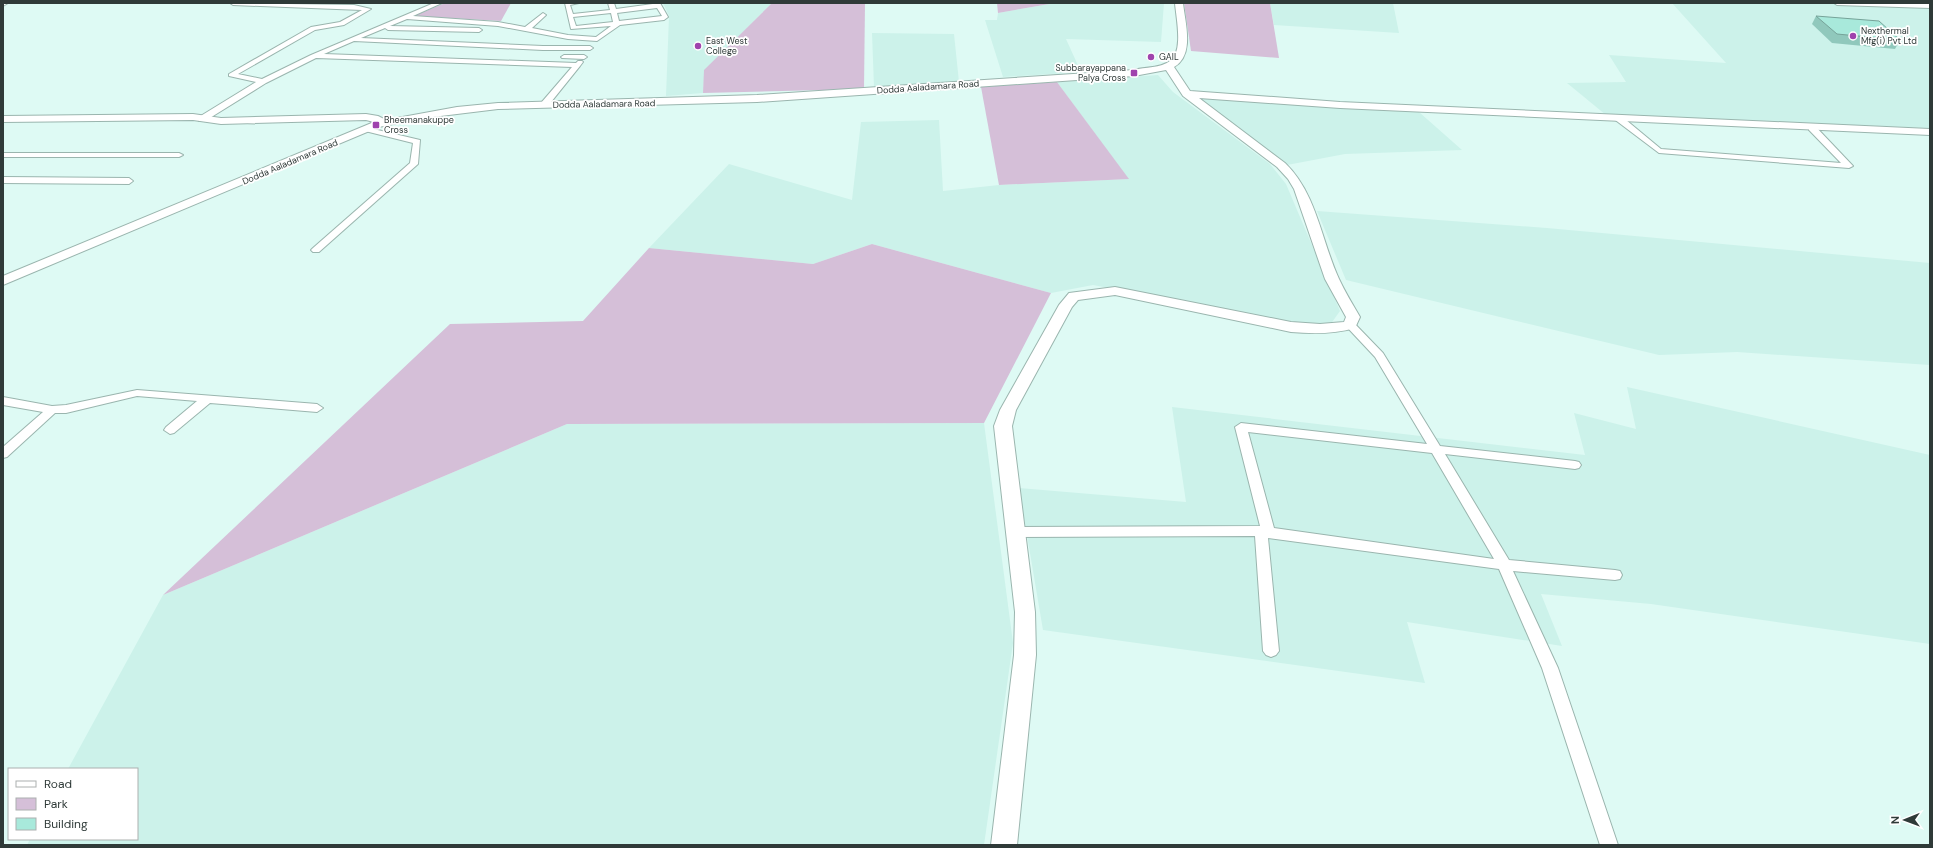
<svg xmlns="http://www.w3.org/2000/svg" width="1933" height="848" font-family="'DM Sans',sans-serif">
<rect width="100%" height="100%" fill="#defaf4"/>
<g fill="#ccf2ea">
<path d="M663 3H772L705 70 703 93 666 96 669 16Z"/>
<path d="M1055 3H1164L1161 42 1066 39 1081 72 1003 77 985 20H997L998 13Z"/>
<path d="M1270 3H1393L1399 33 1274 25Z"/>
<path d="M1672 3H1930V128L1606 115 1567 83 1626 82 1609 55 1726 63Z"/>
<path d="M872 33 954 34 959 82 874 87Z"/>
<path d="M1158 75 1173 92 1270 164 1286 184 1340 311 1330 325 1309 326 1093 285 1051 293 872 244 813 264 649 248 729 164 852 200 861 122 939 120 943 191 999 185 1128 179 1057 82Z"/>
<path d="M1195 98 1419 112 1462 150 1345 154 1287 165Z"/>
<path d="M1317 211 1547 228 1930 263V365L1737 352 1659 355 1346 280Z"/>
<path d="M1627 387 1930 455V644L1651 604 1541 594 1562 646 1407 622 1425 683 1043 630 1019 488 1186 502 1172 407 1585 455 1574 413 1636 429Z"/>
<path d="M984 423 1013 643 984 845H27L30 839H137V769H68L163 595 567 424Z"/>
</g>
<g fill="#d5bfd8">
<path d="M445 3H511L501 21 414 16Z"/>
<path d="M772 3H865L864 89 703 93 704 70Z"/>
<path d="M997 3H1055L998 13Z"/>
<path d="M1184 3H1270L1279 58 1191 51Z"/>
<path d="M1057 82 1129 179 999 185 981 87Z"/>
<path d="M872 244 1051 293 984 423 567 424 163 595 450 324 583 321 649 248 813 264Z"/>
</g>
<g fill="none" stroke-linecap="round" stroke-linejoin="round">
<defs>
<g id="street">
<path d="M3 3H8L3 6Z"/>
<path d="M230 3 354 5 371 9 344 25 315 30 238 74 262 79 311 55 434 3H442L413 16 498 22 525 27 543 13 546 15 545 16 532 28 568 35 596 37 611 26 571 29 565 3H579L570 5 573 14 610 10 608 3H614L616 9 660 3 668 17 664 20 620 25 597 41 568 39 498 26 407 19 390 26 479 28 482 30 479 32 388 30 385 28 361 38 543 46H590L593 48 590 50H543L354 41 324 54 576 63 578 61H582L583 62 580 66 547 107H544L540 105 541 103 572 67 316 58 266 83 205 121H199V117L256 82 229 76V74L311 27 340 22 362 10 233 5ZM657 8 662 16 619 21 617 13ZM611 13 613 22 576 26 573 17Z"/>
<path d="M1834 3 1930 4V8L1837 5Z"/>
<path d="M564 55H584L587 57 584 59 562 58 561 57Z"/>
<path d="M1614 115H1620L1661 149 1841 163 1809 130V126H1815L1853 166 1849 168 1659 153 1614 119Z"/>
<path d="M365 127 420 140 418 164 319 252H313L311 250 313 248 410 163 413 143 365 131Z"/>
<path d="M3 153H179L183 155 179 157H3Z"/>
<path d="M3 177 129 178 133 181 129 184 3 183Z"/>
<path d="M1350 322 1354 323 1383 353 1440 446 1575 461 1579 462 1581 465 1579 468 1575 469 1445 454 1509 560 1615 570 1620 571 1622 575 1620 579 1615 580 1513 571 1558 668 1618 845H1600L1542 668 1499 569 1268 538 1279 651 1276 655 1271 657 1266 655 1263 651 1255 536 1015 537 1010 535 1008 532 1010 529 1015 527 1260 526 1235 427 1241 423 1427 444 1375 357 1345 325ZM1248 432 1432 453 1494 559 1274 528Z"/>
<path d="M137 390 317 404 323 408 317 412 210 403 174 433 170 434 164 430 166 427 197 401 137 396 66 413H55L7 457 3 458V447L43 412 3 405V397L52 406 66 405Z"/>
</g>
<path id="secondary" d="M1175 3H1183C1185 22 1195 55 1174 67L1190 91 1340 102 1930 129V135L1340 108 1199 98 1285 163C1317 194 1321 240 1339 279 1345 292 1353 305 1360 317L1355 328C1334 334 1313 334 1291 332L1115 295 1078 300 1072 307 1016 410 1012 426 1035 612 1036 655 1017 845H991L1014 655 1015 612 994 426 1000 410 1059 305 1069 293 1115 287 1291 322 1320 324 1344 322 1346 317 1325 279 1294 189 1288 179 1277 167 1183 96 1166 70 1134 76 757 102 498 109 416 119 379 127 3 285V276L374 122 366 120 221 124 193 120 3 122V116L193 114 221 118 366 114 378 116 386 120 457 107 498 103 757 95 1134 70C1145 67 1161 68 1170 61 1184 52 1176 17 1175 3Z"/>
</defs>
<use href="#street" stroke="#9ab5ae" stroke-width="2"/>
<use href="#secondary" stroke="#9ab5ae" stroke-width="2"/>
<use href="#street" fill="#fff" fill-rule="evenodd"/>
<use href="#secondary" fill="#fff" fill-rule="evenodd"/>
</g>
<path fill="#90c8bc" d="M1816 16 1900 40 1895 49 1832 43 1812 24Z"/>
<path fill="#a8e9db" stroke="#76a399" d="M1816 16 1879 21 1900 40 1837 34Z"/>
<g fill="#9f43ad" stroke="#fff" stroke-width="1.5">
<circle cx="1853" cy="36" r="4"/>
<circle cx="698" cy="46" r="4"/>
<circle cx="1151" cy="57" r="4"/>
<rect x="1130" y="69" width="8" height="8" rx="2"/>
<rect x="372" y="121" width="8" height="8" rx="2"/>
</g>
<g text-anchor="middle" stroke-width="3.5" stroke-linejoin="round" paint-order="stroke">
<g font-size="9" fill="#2f3a38" stroke="#fff" text-anchor="start">
<text x="1861" y="34">Nexthermal<tspan x="1861" dy="10">Mfg(i) Pvt Ltd</tspan></text>
<text x="706" y="44">East West<tspan x="706" dy="10">College</tspan></text>
<text x="1159" y="60">GAIL</text>
<text x="1126" y="71" text-anchor="end">Subbarayappana<tspan x="1126" dy="10">Palya Cross</tspan></text>
<text x="384" y="123">Bheemanakuppe<tspan x="384" dy="10">Cross</tspan></text>
</g>
<g font-size="9" fill="#2f3a38" stroke="#fff">
<text transform="translate(928 87) rotate(-4)" y="3">Dodda Aaladamara Road</text>
<text transform="translate(604 104) rotate(-1)" y="3">Dodda Aaladamara Road</text>
<text transform="translate(290 162) rotate(-23)" y="3">Dodda Aaladamara Road</text>
</g>
</g>
<rect width="1933" height="848" fill="none" stroke="#2f3a38" stroke-width="8"/>
<rect x="8" y="768" width="130" height="72" fill="#ffffff" stroke="#acb0af"/>
<rect x="16" y="781" width="20" height="6" fill="#ffffff" stroke="#acb0af"/>
<text x="44" y="788" font-size="12" fill="#2f3a38">Road</text>
<rect x="16" y="798" width="20" height="12" fill="#d5bfd8" stroke="#acb0af"/>
<text x="44" y="808" font-size="12" fill="#2f3a38">Park</text>
<rect x="16" y="818" width="20" height="12" fill="#a8e9db" stroke="#acb0af"/>
<text x="44" y="828" font-size="12" fill="#2f3a38">Building</text>
<g transform="translate(1905 820) rotate(269)" stroke="#ffffff" stroke-width="3" paint-order="stroke">
<path d="M0-3L7 15L0 10L-7 15Z" fill="#2f3a38"/>
<text y="-6" font-size="11" font-weight="bold" text-anchor="middle" fill="#2f3a38">N</text>
</g>
</svg>
